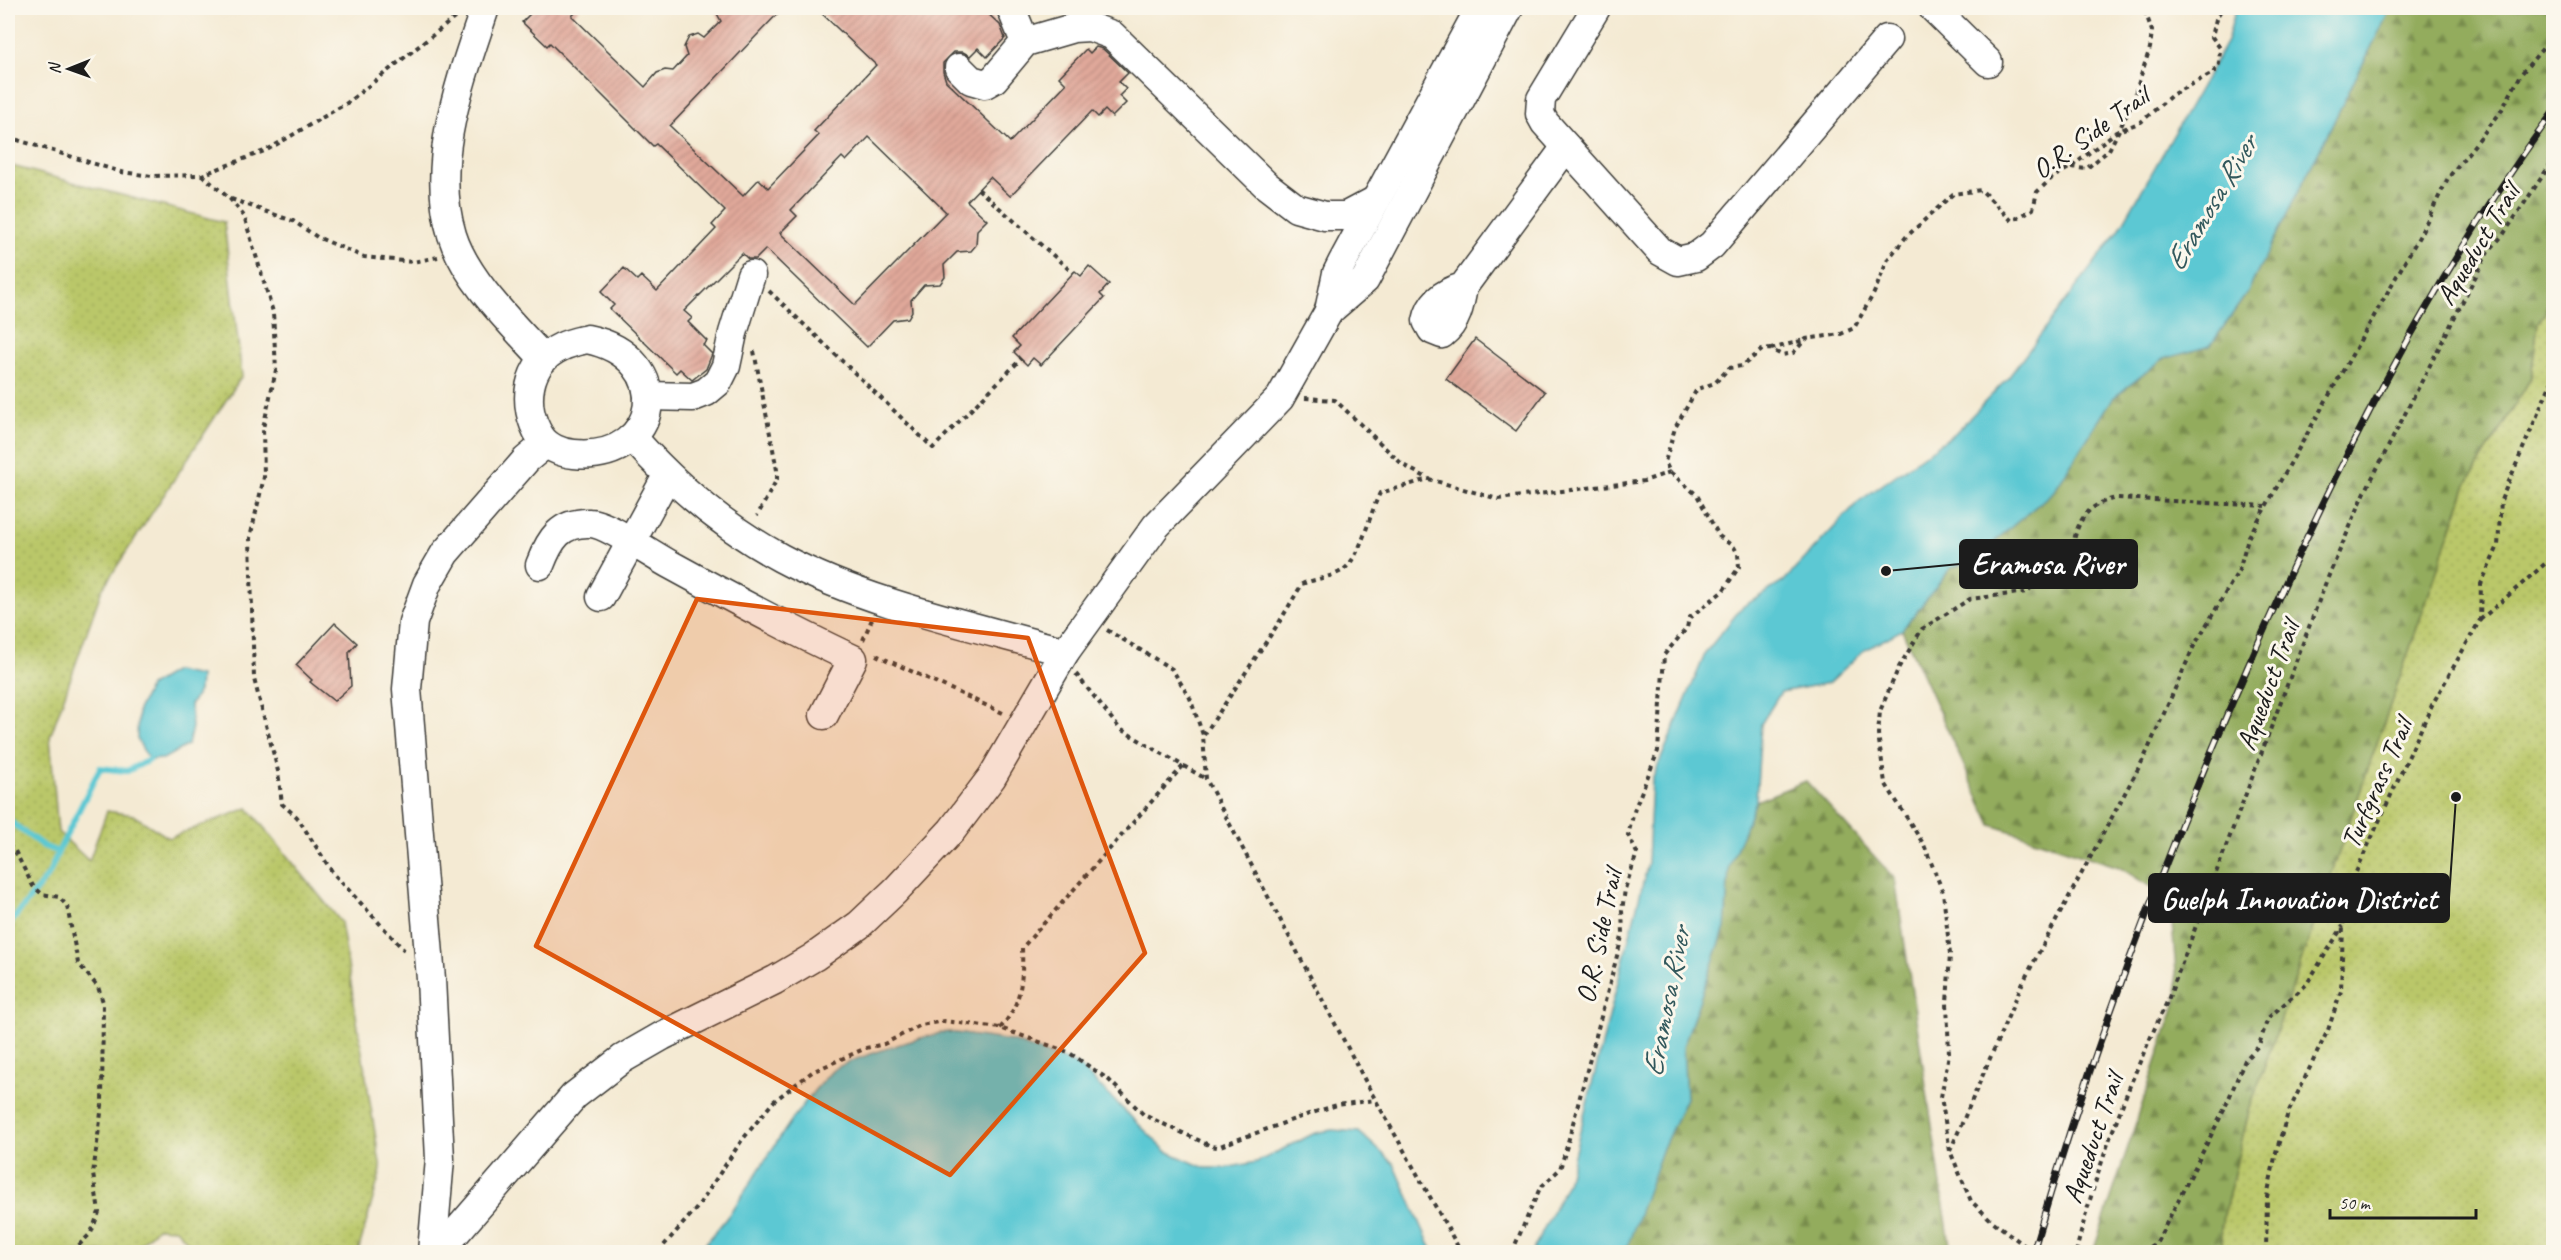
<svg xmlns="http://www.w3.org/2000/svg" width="2561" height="1260" font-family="Caveat,sans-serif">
<defs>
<pattern id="grass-dots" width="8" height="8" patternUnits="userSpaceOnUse" patternTransform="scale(1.5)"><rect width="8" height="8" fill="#bac769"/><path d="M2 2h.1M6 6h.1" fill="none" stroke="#9faa5a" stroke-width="1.8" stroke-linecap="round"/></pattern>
<pattern id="forest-firs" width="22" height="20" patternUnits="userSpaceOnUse" patternTransform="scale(1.5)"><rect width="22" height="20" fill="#93ac5d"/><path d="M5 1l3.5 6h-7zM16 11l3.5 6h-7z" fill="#778b4c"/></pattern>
<pattern id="building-hatch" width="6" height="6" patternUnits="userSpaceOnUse" patternTransform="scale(1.5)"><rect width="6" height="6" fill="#e0a89a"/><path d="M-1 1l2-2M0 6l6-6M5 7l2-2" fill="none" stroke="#c09084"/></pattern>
</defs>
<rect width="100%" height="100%" fill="#fbf7ec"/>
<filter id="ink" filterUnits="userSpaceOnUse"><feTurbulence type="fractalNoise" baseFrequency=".0167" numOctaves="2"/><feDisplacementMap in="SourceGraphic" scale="12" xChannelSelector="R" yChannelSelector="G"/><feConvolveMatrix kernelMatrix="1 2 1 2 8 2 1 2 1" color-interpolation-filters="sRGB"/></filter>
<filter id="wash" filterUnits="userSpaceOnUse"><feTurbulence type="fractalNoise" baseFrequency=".008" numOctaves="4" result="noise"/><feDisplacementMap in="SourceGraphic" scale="24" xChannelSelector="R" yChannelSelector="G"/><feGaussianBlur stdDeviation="1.35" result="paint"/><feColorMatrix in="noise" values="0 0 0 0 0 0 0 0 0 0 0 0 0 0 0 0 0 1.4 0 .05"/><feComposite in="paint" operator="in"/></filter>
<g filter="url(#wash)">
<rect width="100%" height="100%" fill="#f4ead3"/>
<g fill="url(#grass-dots)" stroke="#6b7242" stroke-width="1.5">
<path d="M8 165 224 222 242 376 102 589 50 737 58 832 89 861 107 811 133 815 169 838 248 808 341 922 381 1170 358 1252H197L176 1229 157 1228 132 1252H8Z"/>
<path d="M2553 302V1252H2223L2221 1227 2249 1111 2467 484 2531 378 2538 322Z"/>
</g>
<g fill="url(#forest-firs)" stroke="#58643c" stroke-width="1.5">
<path d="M2391 8H2553V302L2538 322 2531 378 2467 484 2249 1111 2221 1227 2223 1252H2093L2178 996 2170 899 2119 867 1991 825 1902 630 1951 568 1983 557 1996 540 2054 491 2112 399 2163 359 2210 346 2247 293Z"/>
<path d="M1806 781 1895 879 1951 1252H1624L1663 1148 1686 1098 1683 1047 1725 928 1729 867 1756 801Z"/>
</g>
<g fill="#5bc8d3" stroke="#3c7278" stroke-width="1.5">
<path d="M2236 8H2391L2247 293 2210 346 2163 359 2113 398 2054 491 1996 540 1983 557 1951 568 1902 630 1863 651 1829 683 1781 692 1761 724 1756 801 1729 867 1725 928 1683 1047 1686 1098 1663 1148 1629 1242 1624 1252H1532L1567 1183 1648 863 1652 780 1706 652 1742 607 1783 582 1858 502 1955 433 2008 378 2119 230 2227 41Z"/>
<path d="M175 671 200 676 199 691 190 705 192 727 188 745 163 759 149 760 137 739 138 710 150 686Z"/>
<path d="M949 1032 1012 1041 1078 1065 1166 1151 1205 1168H1225L1257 1162 1315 1133 1332 1130 1359 1132 1394 1164 1433 1252H699C709 1238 723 1224 733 1209 765 1163 792 1112 832 1071 843 1061 931 1033 949 1032Z"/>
</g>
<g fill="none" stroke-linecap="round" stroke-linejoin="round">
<g stroke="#5bc8d3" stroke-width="6">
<path d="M8 820 43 846 58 852 100 768 127 771 149 760"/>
<path d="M8 926 49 874 58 852"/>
</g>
</g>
<g id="blocks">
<g fill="url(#building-hatch)" fill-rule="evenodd">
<path d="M536 8H580L572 16 645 87 657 73 665 70 673 71 687 56 684 47 689 37 698 34 704 38 721 21 714 8H783L670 126 743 196 759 179 768 188 819 135 814 131 876 65 816 8H982L1000 25 1005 38 987 57 978 48 970 56 963 52H954L943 63V72L946 81 1010 142 1066 84 1059 77 1086 49 1090 53 1096 47 1103 49 1128 73 1119 82 1126 89 1119 96 1126 103 1112 117 1105 110 1098 117 1092 111 1010 196 990 177 967 201 987 220 977 230 976 245 971 251 957 252 944 265 945 277 940 284 924 285 911 300 912 311 908 318 893 320 867 347 766 249 756 259H748L742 253 684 311 692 318 688 322 707 341 703 345 712 354 706 369 692 380 680 369 676 373 610 309 614 305 601 292 624 268 637 280 641 276 657 291 716 229 712 225 725 211 656 144 653 146 550 43 547 46 522 22ZM869 137 946 212 855 305 780 233 797 216 791 210 842 157 846 161Z"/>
<path d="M1089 266 1109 284 1100 294 1104 298 1041 365 1033 358 1027 365 1014 352 1020 346 1012 338 1075 271 1081 276Z"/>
<path d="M1475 339 1545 392 1516 431 1446 379Z"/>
<path d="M335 623 357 643 349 652 351 686 334 701 310 682 312 680 296 665Z"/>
</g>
</g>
</g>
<g filter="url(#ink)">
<use href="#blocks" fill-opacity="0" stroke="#3c3b37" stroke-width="1.5"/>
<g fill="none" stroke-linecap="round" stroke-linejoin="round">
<defs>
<g id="minor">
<path d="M485 8C462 78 429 160 452 235 466 280 513 325 544 359"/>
<path d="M1011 8 1025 42"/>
<path d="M1596 8 1541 99 1540 114 1545 123 1660 251 1678 261 1696 257 1712 245 1887 39"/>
<path d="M1933 8 1988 62"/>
<path d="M959 68 971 80 985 84 994 79 1025 42 1073 28 1090 27 1112 35 1266 185 1296 208 1325 216H1346L1376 200"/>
<path d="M1463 287C1445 292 1431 301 1427 321L1432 330 1442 334C1457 322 1460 305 1463 287L1566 147"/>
<path d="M1329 311 1337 273 1342 263 1480 8"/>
<path d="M587 339C677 357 663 462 574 454 561 453 547 447 540 436 521 405 526 363 561 347 569 343 579 341 587 339Z"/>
<path d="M648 396 693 397 706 392 718 382 726 366 733 333 751 275"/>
<path d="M633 438C675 485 725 528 781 558 865 603 973 626 1065 652"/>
<path d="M540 565C550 539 560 522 590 523 606 523 654 556 671 565 731 598 791 630 853 659L824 715"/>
<path d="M601 597 667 476"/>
<path d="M432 1252 440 1159 431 979 407 689 413 622 427 584 445 553 526 460 545 444"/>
<path d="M439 1252 574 1096 622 1059 662 1036 775 980 814 957 859 925 895 891 952 830 992 777 1065 652 1156 526 1280 398 1329 311 1365 280 1509 8"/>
</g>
</defs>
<use href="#minor" stroke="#3c3b37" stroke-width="31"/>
<g stroke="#3c3b37" stroke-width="4" stroke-dasharray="4.5 4.5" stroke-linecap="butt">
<path d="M8 137 121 172 152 176 202 175 267 150 347 103 457 16"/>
<path d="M2071 167 2086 169 2109 150 2131 106 2150 48 2152 31 2144 8"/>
<path d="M202 175 230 199 244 216 273 312 276 370 263 428 264 477 250 538 254 679 278 771 282 804 297 817 333 873 404 950"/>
<path d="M978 189 1073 273"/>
<path d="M231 199 293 221 317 237 364 257 413 262 438 257"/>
<path d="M769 291 933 448 1021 359"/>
<path d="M1771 349 1804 340"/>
<path d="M754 351 777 470V479L757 516"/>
<path d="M1305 398 1335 400 1403 465 1429 479 1498 499 1644 481 1670 472"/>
<path d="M2480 620 2554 556"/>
<path d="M1107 630 1172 669 1190 698 1203 735 1206 779 1370 1090 1461 1252"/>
<path d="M863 640 872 619"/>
<path d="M876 655 1003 713"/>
<path d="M1076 674 1120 729 1206 779"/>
<path d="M1204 735 1280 621 1302 584C1314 579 1333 577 1343 570 1362 556 1369 514 1380 493L1429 479"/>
<path d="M8 846 14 849 33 886 42 894 59 897 67 906 78 963 98 987 103 1002 102 1105 93 1174 99 1212 91 1233 72 1252"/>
<path d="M1000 1028C1022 1005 1023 978 1022 948L1183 766"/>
<path d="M1950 1151 2023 982 2145 756 2194 646 2239 570 2248 538 2420 235 2448 178 2500 113 2522 73 2554 35"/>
<path d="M658 1252 696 1209 742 1140 774 1101 812 1072 866 1048 884 1044 921 1025 944 1021 1000 1028 1068 1052 1109 1080 1144 1115 1211 1146 1217 1147 1309 1114 1337 1105 1375 1100"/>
<path d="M1512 1252 1540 1188 1560 1169 1567 1146 1623 933 1622 911 1625 889 1637 853 1628 835 1635 808 1658 751 1664 655 1687 628 1689 618 1723 591 1739 567 1738 554 1734 547 1719 536 1697 495 1670 472 1665 462 1675 428 1697 389 1715 383 1729 368 1742 366 1762 350 1770 349 1782 355 1793 353 1806 339 1841 334 1854 328 1874 293 1888 259 1906 237 1953 194 1981 190 2012 221 2033 209 2037 192 2053 177 2071 167 2116 132 2141 122 2173 94 2213 73 2219 64 2220 48 2212 37 2216 19 2222 8"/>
<path d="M2033 1252 1991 1220 1971 1201 1950 1151 1941 1097 1949 1054 1947 1003 1950 954 1943 892 1924 845 1885 783 1878 734 1880 711 1899 667 1922 629 1970 599 2027 592 2058 559 2072 550C2077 520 2087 504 2117 498L2265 506"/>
<path d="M2076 1252C2097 1165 2129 1081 2168 1000L2326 582 2365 492 2488 252 2503 235 2554 159"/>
<path d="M2142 1252 2157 1242 2224 1110 2245 1060 2259 1045 2268 1018 2306 985 2343 926"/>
<path d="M2266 1252 2267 1197 2276 1152 2288 1113 2328 1030 2341 991 2343 925 2351 883 2432 705 2480 620 2481 584 2498 546 2501 500 2554 376"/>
</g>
<use href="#minor" stroke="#fff" stroke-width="28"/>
<defs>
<path id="rail" d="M2033 1252C2091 1052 2165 855 2249 664 2334 471 2429 282 2554 111"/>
</defs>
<use href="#rail" stroke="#1c1c1c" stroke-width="7"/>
<use href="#rail" stroke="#fbf7ec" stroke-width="4.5" stroke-dasharray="14" stroke-linecap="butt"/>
</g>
</g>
<path fill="#de560d" fill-opacity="0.2" stroke="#de560d" stroke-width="4.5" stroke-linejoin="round" d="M697 599 1028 638 1145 953 950 1175 536 946Z"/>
<g text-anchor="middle" stroke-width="6" stroke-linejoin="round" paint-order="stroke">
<g font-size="28" fill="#1c1c1c" stroke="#fbf7ec">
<text transform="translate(2090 132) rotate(-36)" y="10">O.R. Side Trail</text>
<text transform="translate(2477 244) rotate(-59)" y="10">Aqueduct Trail</text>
<text transform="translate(2267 685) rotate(-70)" y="10">Aqueduct Trail</text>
<text transform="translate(2376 783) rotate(-66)" y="10">Turfgrass Trail</text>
<text transform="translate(1598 936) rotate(-78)" y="10">O.R. Side Trail</text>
<text transform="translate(2092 1138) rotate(-71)" y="10">Aqueduct Trail</text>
</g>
<g font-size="30" font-style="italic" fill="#32585c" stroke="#fbf7ec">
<text transform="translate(2211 203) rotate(-59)" y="10">Eramosa River</text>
<text transform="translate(1666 1002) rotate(-79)" y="10">Eramosa River</text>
</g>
</g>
<path fill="none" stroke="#1c1c1c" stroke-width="2" d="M1886 571L1960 564M2456 797L2449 898"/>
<g fill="#1c1c1c" stroke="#fbf7ec" stroke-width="2">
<circle cx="1886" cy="571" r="6"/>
<circle cx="2456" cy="797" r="6"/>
</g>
<g fill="#1c1c1c" stroke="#1c1c1c" stroke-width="2">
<rect x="1960" y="540" width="177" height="48" rx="6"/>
<rect x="2149" y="874" width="300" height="48" rx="6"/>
</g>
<g font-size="30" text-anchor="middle" font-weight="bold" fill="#fff">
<text x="2048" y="574">Eramosa River</text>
<text x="2299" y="909">Guelph Innovation District</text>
</g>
<rect width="2561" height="1260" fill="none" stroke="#fbf7ec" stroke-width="30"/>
<g transform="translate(69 69) rotate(269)" stroke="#fbf7ec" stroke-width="4.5" paint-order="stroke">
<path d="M0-4.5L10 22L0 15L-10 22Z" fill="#1c1c1c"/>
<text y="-9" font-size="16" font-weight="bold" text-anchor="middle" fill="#1c1c1c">N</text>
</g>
<path d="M2330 1209v9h146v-9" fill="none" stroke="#1c1c1c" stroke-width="3"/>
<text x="2339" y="1209" font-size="18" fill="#1c1c1c" stroke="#fbf7ec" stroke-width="4.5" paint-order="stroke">50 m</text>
</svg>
